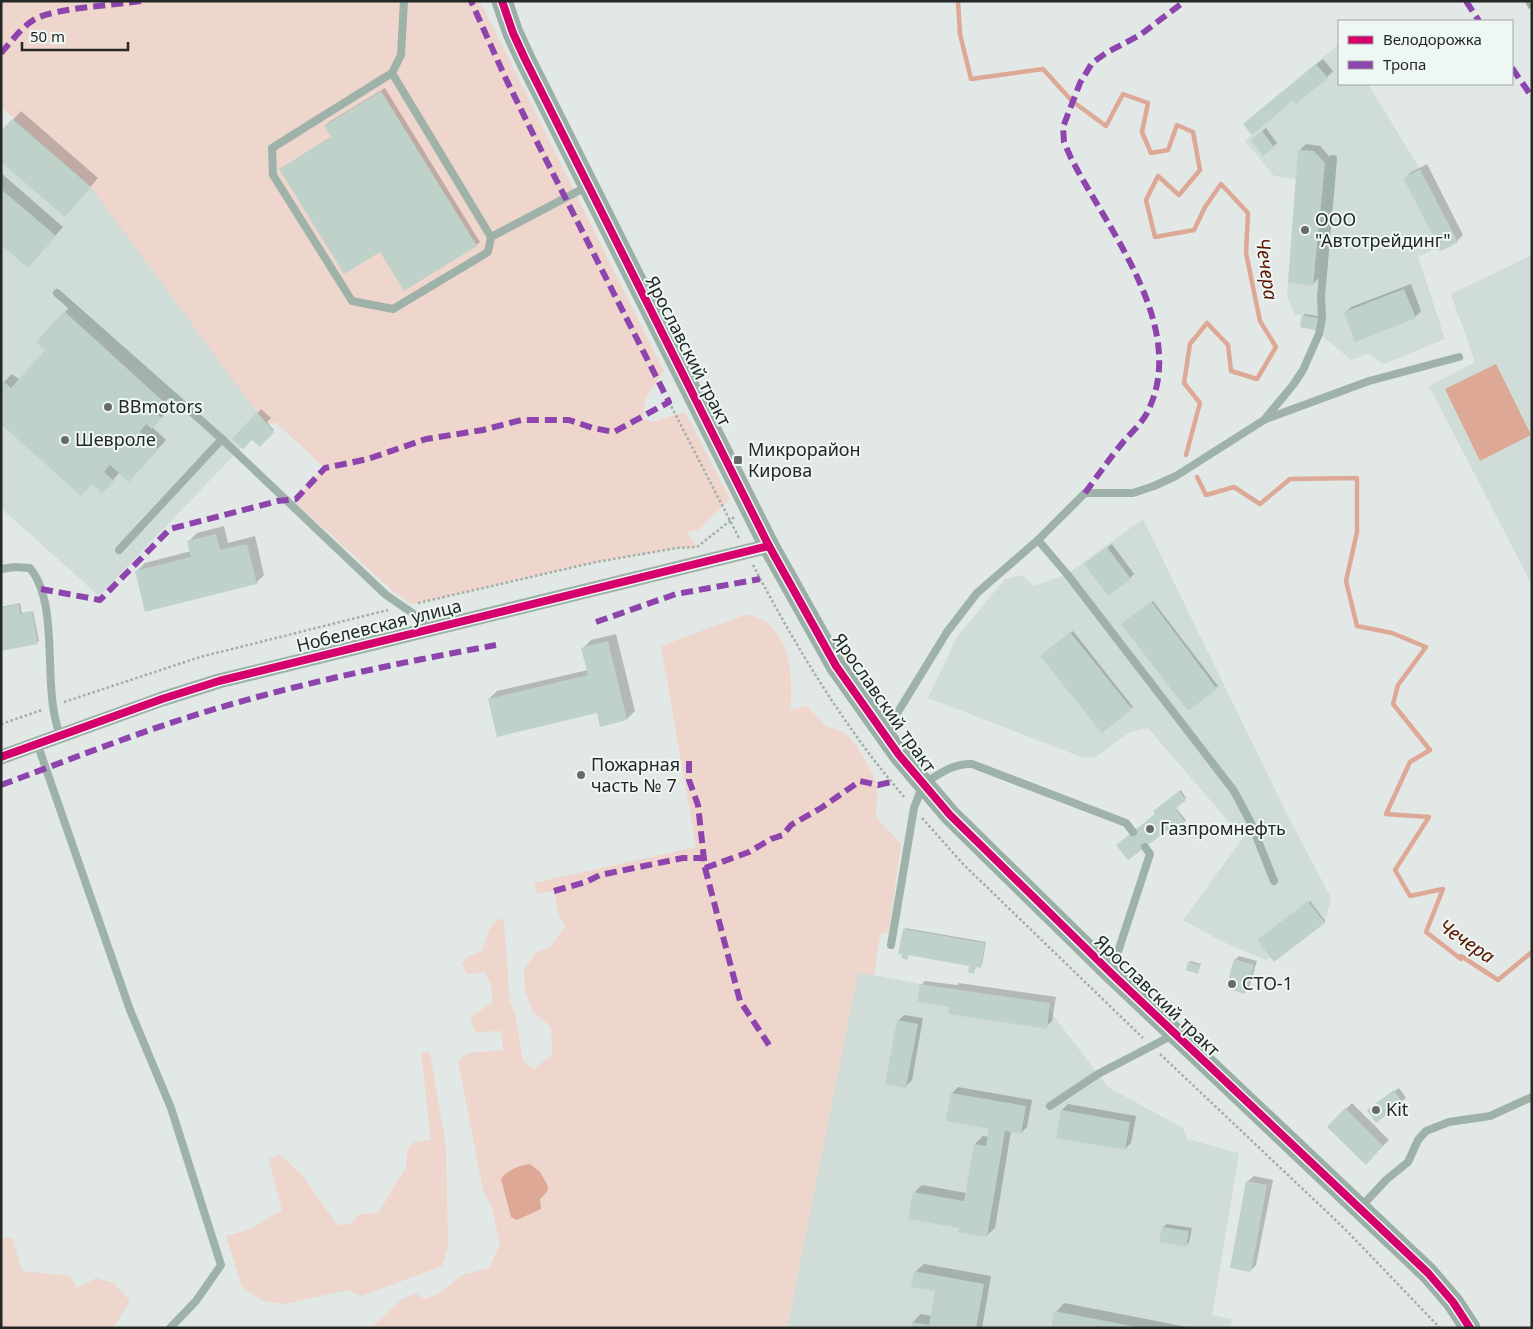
<svg xmlns="http://www.w3.org/2000/svg" width="1533" height="1329" font-family="'Noto Sans',sans-serif">
<rect width="100%" height="100%" fill="#e2e8e5"/>
<g fill="#d0dcd7">
<path d="M1339 44V84H1368L1420 169 1458 242 1441 251 1434 249 1418 257 1445 339 1384 364 1368 354 1351 360 1315 330 1300 327 1302 315H1295L1287 296 1296 179 1274 176 1245 141 1252 135 1243 124Z"/>
<path d="M12 119 91 187 286 432 239 386 257 412 268 423 243 449 241 448 99 596 1 508V131Z"/>
<path d="M1532 255V585L1429 386 1475 362 1451 294Z"/>
<path d="M1143 519 1287 814 1331 898 1325 923 1266 960 1223 942 1183 920 1243 838 1148 728 1130 732 1096 757 1084 758 928 698 957 637 1005 579 1022 575 1034 586 1067 574Z"/>
<path d="M858 972 920 984 1050 1003 1049 1010 1108 1087 1183 1128 1187 1139 1239 1153 1212 1315 1232 1319 1231 1328H787Z"/>
</g>
<g fill="#efd6cc" fill-rule="evenodd">
<path d="M1 1H480L664 371 645 399 643 419 652 422 685 412 730 499 698 530 687 532 697 547 677 548 596 562 412 604 392 590 296 503V499L324 468 277 423H268L257 412 91 187 1 107Z"/>
<path d="M747 614C752 616 760 618 765 621 792 641 793 680 790 710L807 706 826 726 844 732 858 747 878 785 876 817 901 844 889 931 880 935 874 975 858 973 787 1328H371L401 1300 415 1293 425 1299 440 1293 462 1275 489 1268 500 1244 491 1205 483 1190 458 1061 468 1053 503 1050 501 1031 475 1032 470 1018 493 1002 491 984 484 972 467 974 462 963 468 956 482 951 489 930 498 918 504 922 510 1002 515 1013 523 1061 534 1069 552 1055 551 1027 533 1012 525 992 524 970 536 952 549 948 565 927 558 912 554 891 537 894 534 883 696 847 661 646ZM530 1164 547 1192 539 1199 505 1173 520 1165Z"/>
<path d="M430 1052 446 1146 448 1247 442 1266 362 1296 347 1290 285 1304 263 1301 242 1287 226 1236 251 1229 282 1210 269 1159 280 1155 302 1175 337 1225 350 1224 358 1215 379 1212 406 1167 407 1151 414 1142 431 1140 421 1053Z"/>
<path d="M12 1237 22 1271 70 1276 77 1288 96 1278 113 1283 130 1301 113 1328H1V1239Z"/>
</g>
<g fill="#dea897">
<path d="M1496 364 1531 435 1480 461 1445 389Z"/>
<path d="M530 1164 540 1172 548 1186 547 1192 540 1199 541 1209 517 1220 511 1217 501 1179C508 1170 518 1165 530 1164Z"/>
</g>
<g fill="#0003">
<path d="M1323 59 1333 71 1327 77 1297 102 1294 99 1251 119Z"/>
<path d="M385 88 480 242 476 245 380 250 281 169 332 136 325 126 329 122Z"/>
<path d="M21 111 98 178 73 207 1 133Z"/>
<path d="M1266 128 1277 143 1264 154 1256 136Z"/>
<path d="M1306 144 1320 146 1330 157 1319 278 1313 284 1289 281 1300 150Z"/>
<path d="M1427 164 1463 235 1457 241 1404 179 1410 173Z"/>
<path d="M1 173 63 227 36 258 1 244Z"/>
<path d="M1411 284 1421 311 1415 317 1345 313 1351 307Z"/>
<path d="M73 304 173 394 163 404 169 410 152 427 166 440 137 472H120L110 483 1 385 12 374 20 380 47 350 65 312Z"/>
<path d="M1305 314 1318 316 1314 329 1303 316Z"/>
<path d="M261 409 271 418 267 422 274 430 260 446 252 438 234 439Z"/>
<path d="M224 526 228 543 255 536 264 575 256 583 137 571 145 563 191 551 189 541 197 533Z"/>
<path d="M1112 544 1134 574 1130 578 1089 561Z"/>
<path d="M1153 601 1218 686 1188 710 1124 622Z"/>
<path d="M20 603 22 613 33 611 39 641 1 649V607Z"/>
<path d="M1073 631 1133 707 1102 732 1042 656Z"/>
<path d="M616 634 635 711 627 719 597 711 489 699 497 691 588 670 583 648 591 640Z"/>
<path d="M1181 790 1186 798 1175 807 1186 820 1171 832 1155 811Z"/>
<path d="M1310 901 1325 921 1324 922 1260 938Z"/>
<path d="M905 928 986 942 982 965 976 966 974 972 970 965 909 954 907 958Z"/>
<path d="M1239 956 1257 961 1249 988 1245 992 1235 960Z"/>
<path d="M1191 961 1201 964 1198 972 1189 962Z"/>
<path d="M925 981 957 985 959 983 1056 997 1052 1021 1046 1027 950 1006 921 985Z"/>
<path d="M904 1015 923 1018 912 1080 906 1086 898 1021Z"/>
<path d="M958 1087 1032 1100 1027 1127 1021 1133 1011 1131 995 1228 986 1236 961 1227 914 1193 922 1185 966 1193 975 1144 983 1136 989 1137 991 1129 952 1093Z"/>
<path d="M1399 1088 1406 1098 1376 1121 1372 1106Z"/>
<path d="M1352 1103 1389 1140 1366 1163 1329 1127Z"/>
<path d="M1068 1104 1136 1116 1131 1143 1125 1149 1062 1110Z"/>
<path d="M1254 1176 1273 1180 1256 1265 1250 1271 1247 1182Z"/>
<path d="M1167 1224 1192 1228 1189 1242 1186 1245 1163 1227Z"/>
<path d="M924 1264 991 1276 982 1328H912L913 1322 921 1314 932 1316 937 1290 915 1272Z"/>
<path d="M1064 1303 1192 1328H1053L1056 1312Z"/>
</g>
<g fill="none" stroke-linecap="round" stroke-linejoin="round">
<g stroke="#dea897" stroke-width="4.5">
<path d="M958 1 960 34 971 79 1043 69 1072 101 1106 126 1123 94 1148 103 1142 132 1151 153 1168 150 1177 125 1193 132 1200 170 1179 195 1158 176 1146 200 1155 237 1194 230 1205 207 1221 184 1248 213 1246 253 1260 321 1276 347 1257 379 1231 371 1228 345 1207 323 1190 344 1184 383 1200 403 1186 455"/>
<path d="M1197 477 1206 495 1234 487 1260 504 1290 479 1357 478V532L1346 581 1357 626 1392 633 1426 647 1398 685 1393 704 1430 750 1410 762 1386 814 1429 817 1395 870 1410 896 1443 889 1426 932 1461 959V956L1498 980 1532 952"/>
</g>
</g>
<g fill="#bed2ca">
<path d="M1316 64 1328 78 1296 104 1293 100 1252 135 1243 124Z"/>
<path d="M381 91 477 246 404 291 380 252 344 274 279 169 331 137 324 126Z"/>
<path d="M12 119 91 187 65 217 1 162V131Z"/>
<path d="M1262 131 1274 147 1263 156 1251 140Z"/>
<path d="M1298 150 1314 151 1325 163 1313 286 1288 282Z"/>
<path d="M1420 169 1458 242 1441 251 1403 178Z"/>
<path d="M1 189 56 236 28 268 1 245Z"/>
<path d="M1404 289 1416 318 1355 342 1344 312Z"/>
<path d="M64 311 165 403 156 413 162 418 152 429 146 424 140 432 158 449 129 482 110 465 104 472 114 481 102 493 92 484 81 496 1 424V383L3 381 11 388 45 350 36 342Z"/>
<path d="M1302 315 1317 318 1315 330 1300 327Z"/>
<path d="M257 412 274 432 260 447 252 440 243 449 232 439Z"/>
<path d="M216 534 220 550 247 544 257 584 145 612 135 571 191 557 187 541Z"/>
<path d="M1107 547 1131 579 1108 596 1084 564Z"/>
<path d="M1151 601 1217 689 1188 711 1121 624Z"/>
<path d="M19 604 20 614 32 611 38 644 1 651V608Z"/>
<path d="M1070 632 1132 709 1102 733 1040 656Z"/>
<path d="M608 641 627 720 600 727 597 713 497 737 488 699 588 675 581 648Z"/>
<path d="M1179 791 1186 800 1175 809 1185 822 1171 833 1168 830 1128 860 1116 845 1155 814 1153 811Z"/>
<path d="M1308 901 1325 923 1274 962 1257 940Z"/>
<path d="M903 929 985 943 981 968 976 967 974 974 968 972 969 966 908 955 907 960 901 958 902 954H898Z"/>
<path d="M1234 959 1254 965 1245 994 1226 988Z"/>
<path d="M1188 962 1200 965 1198 974 1186 970Z"/>
<path d="M920 984 1050 1003 1047 1029 948 1014 949 1007 917 1002Z"/>
<path d="M897 1020 918 1024 906 1088 885 1084Z"/>
<path d="M1394 1090 1403 1103 1376 1123 1367 1110Z"/>
<path d="M951 1093 1026 1106 1021 1134 1005 1131 987 1237 958 1232 959 1228 908 1219 913 1192 964 1201 974 1144 986 1146 989 1129 946 1121Z"/>
<path d="M1345 1108 1383 1146 1366 1165 1327 1127Z"/>
<path d="M1061 1110 1130 1122 1125 1150 1056 1138Z"/>
<path d="M1246 1181 1267 1185 1251 1272 1230 1268Z"/>
<path d="M1162 1227 1189 1231 1186 1247 1159 1242Z"/>
<path d="M914 1271 984 1284 976 1328H911L912 1322 929 1325 935 1291 911 1287Z"/>
<path d="M1054 1311 1137 1327V1328H1051Z"/>
</g>
<g fill="none" stroke-linecap="round" stroke-linejoin="round">
<g stroke="#a1ada8" stroke-width="2.5" stroke-dasharray="2.5 2.5" stroke-linecap="butt">
<path d="M669 402 739 538"/>
<path d="M753 565C796 647 845 729 906 799"/>
<path d="M418 603 596 562 677 548 697 547 730 521 735 516"/>
<path d="M64 702 200 657 388 610"/>
<path d="M1 724 42 710"/>
<path d="M922 818 964 865 1143 1038"/>
<path d="M1160 1054 1345 1229 1440 1328"/>
</g>
<g stroke="#9eb2aa" stroke-width="8">
<path d="M404 1 401 55 392 73 491 237 588 186"/>
<path d="M392 73 272 148 273 175 352 301 393 309 488 252 491 237"/>
<path d="M57 293 222 439 386 595 433 627"/>
<path d="M1266 419 1369 381 1459 357"/>
<path d="M1038 540 1067 574 1234 791 1251 823 1274 881"/>
<path d="M119 550 222 439"/>
<path d="M1 569 15 567 30 568C61 606 41 687 60 735"/>
<path d="M885 733 947 632 977 593 1038 540 1085 493H1133L1154 486 1176 476 1264 420 1293 385 1303 370 1319 334 1322 318 1321 297 1333 159"/>
<path d="M37 743 130 1010 171 1108 221 1265 196 1301 170 1328"/>
<path d="M891 945 914 808 923 784C938 775 953 763 972 764L1126 823 1133 832"/>
<path d="M1112 970 1150 854 1145 847"/>
<path d="M1050 1106 1098 1074 1173 1035"/>
<path d="M1360 1208 1386 1180 1408 1162 1418 1140 1426 1131 1449 1122 1490 1116 1532 1097"/>
</g>
<path stroke="#9eb2aa" stroke-width="15" d="M1 757 162 699 219 681 769 546"/>
<path stroke="#99afa7" stroke-width="21" d="M502 1 513 33 525 59 769 546 836 666 899 755 950 815 1111 973 1428 1273 1453 1302 1470 1328"/>
<path stroke="#a0aca6" stroke-width="4" stroke-dasharray="8 4" stroke-linecap="butt" d="M1527 1 1532 11"/>
<g stroke="#8e44ad" stroke-width="6" stroke-dasharray="12 6" stroke-linecap="butt">
<path d="M1466 1 1479 21"/>
<path d="M1 53C12 41 23 25 37 18 58 8 115 5 141 1"/>
<path d="M1512 68 1532 97"/>
<path d="M1085 493C1098 475 1110 458 1124 441 1132 432 1143 422 1148 411 1189 327 1107 229 1071 158L1064 142 1063 127 1080 83 1092 63 1106 53 1140 35 1185 1"/>
<path d="M41 589 100 600 170 529 278 501 296 499 325 468 368 459 426 439 483 430 521 420H569L593 428 614 432 669 402 539 146 505 77 471 1"/>
<path d="M596 622 676 594 760 579"/>
<path d="M689 761V780L698 805 705 868 740 1001 769 1045"/>
<path d="M1 785C69 760 136 733 205 712 300 683 398 663 496 645"/>
<path d="M705 868 749 852 771 839 783 835 791 825 821 808 860 781 878 785 891 782"/>
<path d="M554 891 586 882 600 875 683 858H705"/>
</g>
<defs>
<g id="cycleway">
<path d="M502 1 513 33 525 59 769 546 836 666 899 755 950 815 1111 973 1428 1273 1453 1302 1470 1328"/>
<path d="M1 757 162 699 219 681 769 546"/>
</g>
</defs>
<use href="#cycleway" stroke="#eef7f3" stroke-width="11"/>
<use href="#cycleway" stroke="#d6006c" stroke-width="8"/>
</g>
<g fill="#666b69" stroke="#eef7f3" stroke-width="2">
<circle cx="1305" cy="230" r="5"/>
<circle cx="108" cy="407" r="5"/>
<circle cx="65" cy="440" r="5"/>
<rect x="733" y="455" width="10" height="10" rx="2.5"/>
<circle cx="581" cy="775" r="5"/>
<circle cx="1150" cy="829" r="5"/>
<circle cx="1232" cy="984" r="5"/>
<circle cx="1376" cy="1110" r="5"/>
</g>
<g text-anchor="middle" stroke-width="4" stroke-linejoin="round" paint-order="stroke">
<g font-size="18" fill="#242826" stroke="#eef7f3" text-anchor="start">
<text x="1315" y="226">ООО<tspan x="1315" dy="21">"Автотрейдинг"</tspan></text>
<text x="118" y="413">BBmotors</text>
<text x="75" y="446">Шевроле</text>
<text x="748" y="456">Микрорайон<tspan x="748" dy="21">Кирова</tspan></text>
<text x="591" y="771">Пожарная<tspan x="591" dy="21">часть № 7</tspan></text>
<text x="1160" y="835">Газпромнефть</text>
<text x="1242" y="990">СТО-1</text>
<text x="1386" y="1116">Kit</text>
</g>
<g font-size="18" fill="#242826" stroke="#eef7f3">
<text transform="translate(688 351) rotate(63)" y="6">Ярославский тракт</text>
<text transform="translate(379 626) rotate(-14)" y="6">Нобелевская улица</text>
<text transform="translate(884 703) rotate(55)" y="6">Ярославский тракт</text>
<text transform="translate(1157 996) rotate(44)" y="6">Ярославский тракт</text>
</g>
<g font-size="19" font-style="italic" fill="#5b1500" stroke="#eef7f3">
<text transform="translate(1267 269) rotate(82)" y="7">Чечера</text>
<text transform="translate(1467 941) rotate(34)" y="7">Чечера</text>
</g>
</g>
<rect width="1533" height="1329" fill="none" stroke="#242826" stroke-width="5"/>
<rect x="1338" y="20" width="175" height="65" fill="#eef7f3" stroke="#9da4a1"/>
<rect x="1348" y="36" width="25" height="8" fill="#d6006c" stroke="#9da4a1"/>
<text x="1383" y="45" font-size="15" fill="#242826">Велодорожка</text>
<rect x="1348" y="61" width="25" height="8" fill="#8e44ad" stroke="#9da4a1"/>
<text x="1383" y="70" font-size="15" fill="#242826">Тропа</text>
<path d="M22 42v8h106v-8" fill="none" stroke="#242826" stroke-width="2.5"/>
<text x="30" y="42" font-size="15" fill="#242826" stroke="#eef7f3" stroke-width="4" paint-order="stroke">50 m</text>
</svg>
